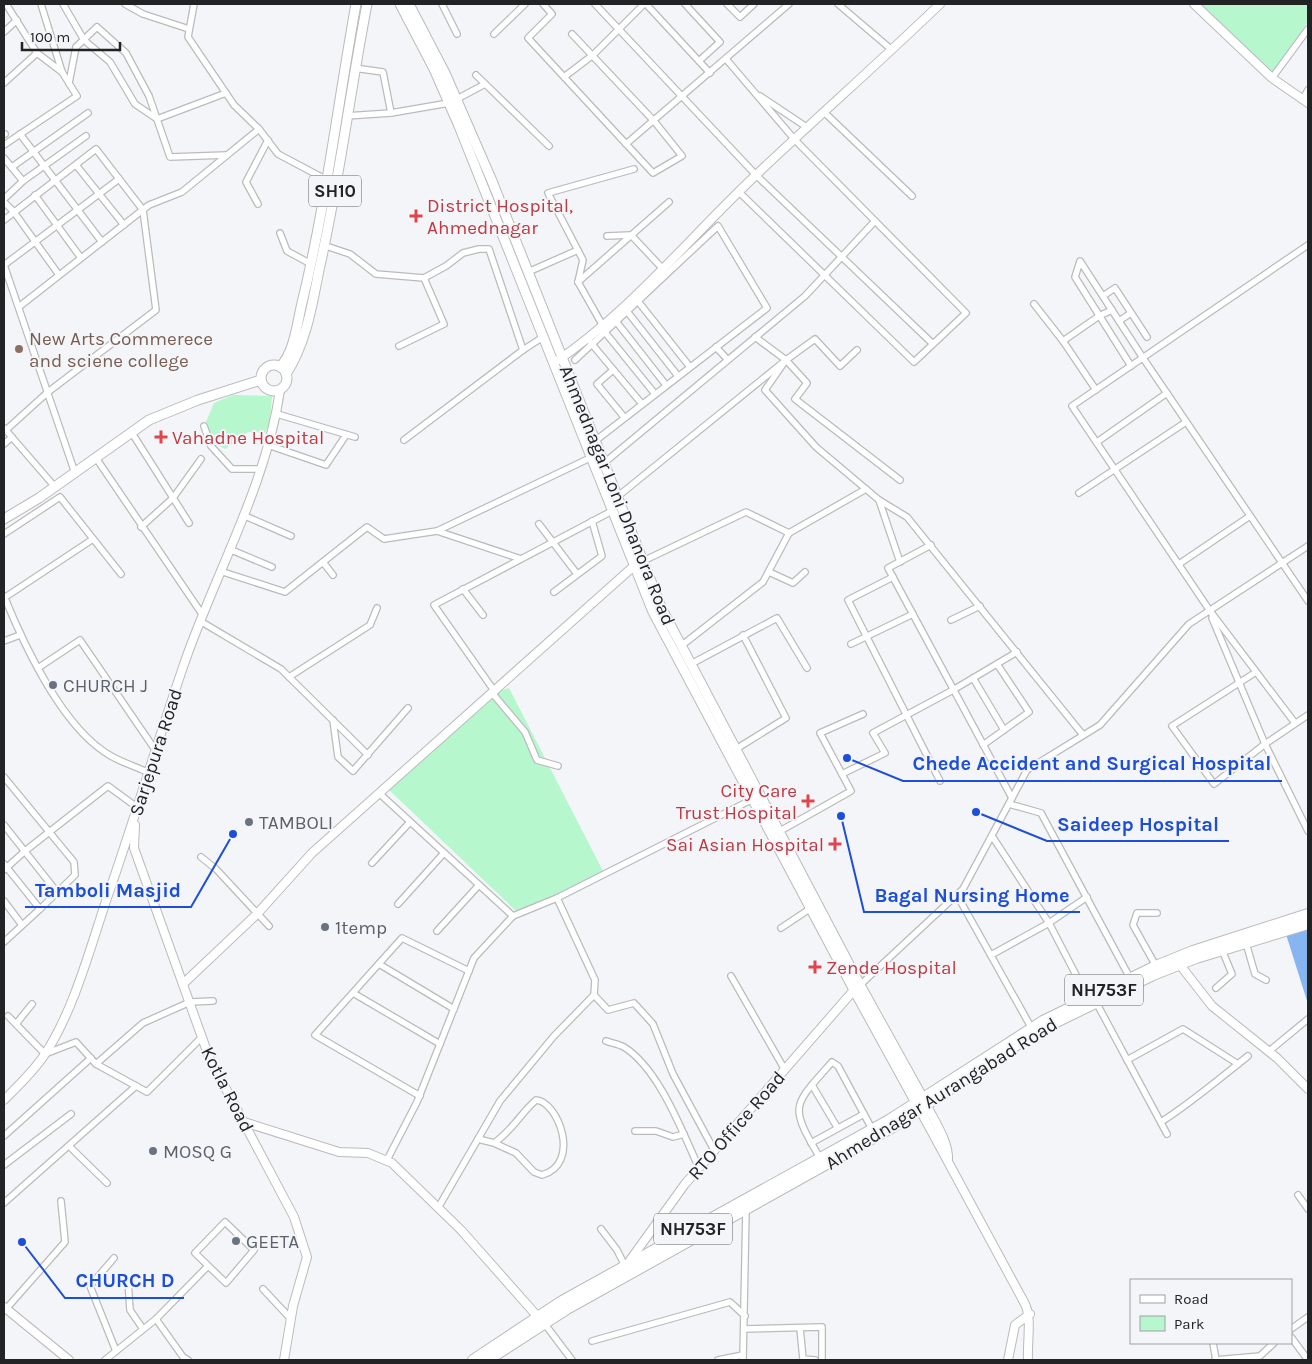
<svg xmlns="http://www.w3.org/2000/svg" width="1312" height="1364" font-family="Karla,sans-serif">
<rect width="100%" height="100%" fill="#f4f5f8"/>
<g fill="#b6f7cd">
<path d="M1196 4H1308V21L1272 78Z"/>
<path d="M233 395 272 396 270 422 265 433 248 432 225 449 214 443 206 422 214 403Z"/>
<path d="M509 688 605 875 517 912 385 786 495 692Z"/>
</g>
<path fill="#86b5f2" d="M1308 924V1004L1285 931Z"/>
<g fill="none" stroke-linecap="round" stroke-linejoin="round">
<defs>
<g id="street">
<path d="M6 4 37 53 62 72"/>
<path d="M63 4 84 40 110 62 135 104 157 119 226 93"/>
<path d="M125 4 143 14 189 29"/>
<path d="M194 4 188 37 234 105 259 129 278 154 327 180"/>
<path d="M442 4 457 34"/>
<path d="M543 4 552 14 528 38 653 173 682 156 654 121 572 34"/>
<path d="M595 4 756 175 933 344"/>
<path d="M646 4 710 73"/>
<path d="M685 4 720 42 699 61"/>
<path d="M727 4 740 17 754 4"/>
<path d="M838 4 892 50"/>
<path d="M4 32 17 20"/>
<path d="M494 34 525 4"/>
<path d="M726 59 795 140 966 313 914 362 739 192"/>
<path d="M354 68 383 72 391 113"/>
<path d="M476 75 549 146"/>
<path d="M564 77 593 55 644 4"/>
<path d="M1272 78 1308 29"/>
<path d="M4 83 37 53"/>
<path d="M69 83 76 47 97 27 126 53 149 96 170 157 227 155"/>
<path d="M760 96 808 128"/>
<path d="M457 99 485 84"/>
<path d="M1302 100 1308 90"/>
<path d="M825 113 912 196"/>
<path d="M346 116 391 113 449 103"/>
<path d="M4 134H5"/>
<path d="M20 134 102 242"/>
<path d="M626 144 789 4"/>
<path d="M4 145 77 96 62 72 41 4"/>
<path d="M4 158 23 181"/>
<path d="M76 165 124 225"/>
<path d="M12 167 88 113"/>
<path d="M35 195 81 258"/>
<path d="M4 199 23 181 86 136"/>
<path d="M4 202 14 212 59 275"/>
<path d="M258 204 246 182 268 140"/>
<path d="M4 220 96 149 143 210 156 310 48 392 6 430"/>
<path d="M280 233 287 251 311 264"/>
<path d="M607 236 631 235 663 269"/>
<path d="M323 245 350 254 376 274 424 278 446 266 463 253 479 249H489L523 350"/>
<path d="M4 265 75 473"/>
<path d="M4 265 119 179"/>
<path d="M528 272 578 250"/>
<path d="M578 282 583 260 548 193 634 169"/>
<path d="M1103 296 1115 288 1147 337"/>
<path d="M637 300 690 367"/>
<path d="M1034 304 1063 341 1096 390"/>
<path d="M20 306 149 205 182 192 259 129"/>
<path d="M626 310 678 376"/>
<path d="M615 320 666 385"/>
<path d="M1119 321 1131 313"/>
<path d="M603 326 578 282 669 202"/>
<path d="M604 331 655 394"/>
<path d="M1063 341 1099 316 1112 310"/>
<path d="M591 343 642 404"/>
<path d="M399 346 444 324 424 278"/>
<path d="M716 347 727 359"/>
<path d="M857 350 840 366 815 339 786 360 807 383 795 399 900 480"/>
<path d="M575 360 718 226 767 308 595 441"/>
<path d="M786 360 765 390 816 447 879 500 907 517 1083 735"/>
<path d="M1131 366 1075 277 1080 261 1143 358 1308 601"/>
<path d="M613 370 597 384 624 417"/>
<path d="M277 414 355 437"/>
<path d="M204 426 211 446 232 469H259"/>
<path d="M4 428 55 487"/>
<path d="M132 433 189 523"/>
<path d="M404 440 523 350 543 337"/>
<path d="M1097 442 1167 393"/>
<path d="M4 444 12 437"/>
<path d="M268 445 326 465 346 435"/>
<path d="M96 458 202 614"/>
<path d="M604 463 805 296 875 221"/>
<path d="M1079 493 1186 422"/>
<path d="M617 497 786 360 755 337"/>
<path d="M879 500 900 562"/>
<path d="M243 515 291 536"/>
<path d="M539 524 577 574"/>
<path d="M141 527 173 498 201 459"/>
<path d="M437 531 521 559"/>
<path d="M4 534 60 497 121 574"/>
<path d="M931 545 888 568 1012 798"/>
<path d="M229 549 272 567"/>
<path d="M323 562 333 575"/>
<path d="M641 562 746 512 789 533 866 489"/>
<path d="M1179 564 1250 516"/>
<path d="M220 571 285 592 367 527 384 539 437 531 592 457"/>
<path d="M769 572 793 583 805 572"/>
<path d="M893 577 848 600 940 781"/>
<path d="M463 589 483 615"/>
<path d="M554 592 602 556 592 521"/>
<path d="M4 596C24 645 63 729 111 756 123 763 137 767 149 773"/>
<path d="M4 598 93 539"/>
<path d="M1212 618 1265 744 1308 831"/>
<path d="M951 620 980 606"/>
<path d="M200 621 281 669 368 755"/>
<path d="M4 641 20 635"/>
<path d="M851 644 913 614"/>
<path d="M681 646 763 582 789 533"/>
<path d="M691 664 777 618 807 668"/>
<path d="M38 668 80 640 156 751"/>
<path d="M1256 672 1172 726 1214 784 1265 744 1308 715"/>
<path d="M289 677 370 625 377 608"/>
<path d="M973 678 1004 730"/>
<path d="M495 692 434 605 612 511"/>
<path d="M493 694 525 732 537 760 558 766"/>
<path d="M333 720 338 757 353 771 408 708"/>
<path d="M1295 723 1210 611 1072 406 1308 245"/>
<path d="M983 745 1029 712 997 664"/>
<path d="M736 749 786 718 743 635"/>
<path d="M842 774 885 753 873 733 953 690 1017 652"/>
<path d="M4 777 74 862 75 875 40 909 4 864"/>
<path d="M380 794 513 916 474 958 417 1102 387 1160"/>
<path d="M1009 804 1041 813 1130 978"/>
<path d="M4 825 57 892"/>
<path d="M780 831 851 791 820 733 863 714"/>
<path d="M992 836 1049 923 1088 998"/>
<path d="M201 857 216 869 269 926"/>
<path d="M372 863 410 822"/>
<path d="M4 870 25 851 108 786 138 808"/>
<path d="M957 895 1031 1027"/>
<path d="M4 901 22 925"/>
<path d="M398 904 444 853"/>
<path d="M513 916 557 898"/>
<path d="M781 928 811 908"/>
<path d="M437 931 479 885"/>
<path d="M4 942 40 909"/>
<path d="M1246 943 1255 974 1266 980"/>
<path d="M991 955 1049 923 1087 897"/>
<path d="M379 964 454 1009"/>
<path d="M1156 966 1133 925 1137 913H1157"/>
<path d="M731 976 785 1070"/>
<path d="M860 985 963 889 1027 770 1100 725 1189 624 1308 546"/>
<path d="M1216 988 1232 974 1222 950"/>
<path d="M353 993 440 1044"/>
<path d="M594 995 608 1010 634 1003 653 1024 673 1074 714 1150"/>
<path d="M1096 1002 1167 1134"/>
<path d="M8 1016 45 1054 76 1042 96 1064 147 1092 202 1037"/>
<path d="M16 1024 32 1004"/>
<path d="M606 1041C611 1043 619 1044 624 1047 659 1069 682 1131 699 1168"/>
<path d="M1268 1052 1308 1019"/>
<path d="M1127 1060 1183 1029 1238 1064"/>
<path d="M96 1064 143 1023 190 1002 213 1001"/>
<path d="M812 1085 837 1127"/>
<path d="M420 1096 315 1035 402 938 469 971"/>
<path d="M1161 1122C1191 1103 1219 1079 1248 1056"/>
<path d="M635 1131H656L673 1137 684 1134"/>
<path d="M4 1136 91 1058"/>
<path d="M478 1139 494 1143C512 1131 520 1114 536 1100 558 1101 582 1164 542 1175L534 1172 516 1153 494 1143"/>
<path d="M811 1143 864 1114"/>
<path d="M69 1146 107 1183"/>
<path d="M820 1158C789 1105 792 1107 832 1062L838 1066 872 1129"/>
<path d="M4 1165 71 1114"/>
<path d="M1298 1195 1308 1209"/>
<path d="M4 1203 136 1086"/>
<path d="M438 1208 500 1101 554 1036 594 995 595 980 557 898 753 799"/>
<path d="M225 1222 254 1250 226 1283 195 1253Z"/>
<path d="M601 1229 617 1250 625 1266"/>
<path d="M114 1258 90 1286 116 1351"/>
<path d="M128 1281 130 1310 143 1329"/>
<path d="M263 1289 291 1319"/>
<path d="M6 1309 65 1242 61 1201"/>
<path d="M156 1319 183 1357 188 1360"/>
<path d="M544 1323 572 1360"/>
<path d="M800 1328 803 1359 815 1360"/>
<path d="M744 1329 822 1327V1360"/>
<path d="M1291 1329 1308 1317"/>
<path d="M1291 1337 1308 1360"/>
<path d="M592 1341 730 1302 745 1316"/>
<path d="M1213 1343 1216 1360"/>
<path d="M105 1360 156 1319 208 1266"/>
<path d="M718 1360 743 1355"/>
<path d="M743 1360 746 1209"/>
<path d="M1215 1360 1260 1356 1274 1343"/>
</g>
<g id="secondary">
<path d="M1194 4 1272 78 1308 103"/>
<path d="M554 363C631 311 689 238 756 175 817 117 880 62 940 4"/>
<path d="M135 825 134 848 209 1057 294 1217 307 1257 293 1306 284 1360"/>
<path d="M1180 965 1212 1006 1277 1058 1308 1089"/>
<path d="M183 984 257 914 312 853 634 566"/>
<path d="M4 1100C18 1086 34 1071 45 1054 73 1012 90 949 106 901 133 824 156 746 182 670 213 577 266 488 280 390"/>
<path d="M927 1106C935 1122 949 1142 948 1160"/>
<path d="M920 1110 1025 1304C1032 1318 1027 1342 1028 1360"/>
<path d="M244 1122 339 1152 368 1153 392 1163 461 1230 538 1317"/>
<path d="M628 1263 685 1184 854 990"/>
<path d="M4 1307 69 1360"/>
<path d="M1008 1360 1015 1325 1030 1314"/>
</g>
<g id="primary">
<path d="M400 4 434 69 459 126 653 612 854 990 919 1108"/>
<path d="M409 4 445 73 492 181 662 609 860 985 926 1104"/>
<circle cx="274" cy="378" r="13"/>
<path d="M280 367C295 351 297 323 302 303 326 205 338 103 356 4"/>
<path d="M286 374C306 344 312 305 319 270 339 182 350 92 367 4"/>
<path d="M4 519 39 498 149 420 198 400 261 380"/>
</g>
<g id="highway">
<path d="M473 1360 562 1301 889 1120 1043 1021 1156 966 1193 951 1308 914"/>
<path d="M488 1360 567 1309 893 1127 1018 1044 1046 1027 1153 975 1196 958 1308 924"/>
</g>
</defs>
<use href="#street" stroke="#bbbbbe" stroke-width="8"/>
<use href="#secondary" stroke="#bbbbbe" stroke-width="10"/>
<use href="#primary" stroke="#bbbbbe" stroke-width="11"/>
<use href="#highway" stroke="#bbbbbe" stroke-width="12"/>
<use href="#street" stroke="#fff" stroke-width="5.5"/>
<use href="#secondary" stroke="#fff" stroke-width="8"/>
<use href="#primary" stroke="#fff" stroke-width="9"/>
<use href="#highway" stroke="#fff" stroke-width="10"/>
</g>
<g fill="#e0444e" stroke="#f4f5f8" stroke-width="2">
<path d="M413.5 208.5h5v5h5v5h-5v5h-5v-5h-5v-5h5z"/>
<path d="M158.5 429.5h5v5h5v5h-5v5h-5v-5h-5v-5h5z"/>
<path d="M805.5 793.5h5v5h5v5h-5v5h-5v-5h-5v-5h5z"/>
<path d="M832.5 836.5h5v5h5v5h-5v5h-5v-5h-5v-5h5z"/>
<path d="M812.5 959.5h5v5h5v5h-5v5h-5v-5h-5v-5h5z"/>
</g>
<circle fill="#8d6e63" stroke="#f4f5f8" stroke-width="2" cx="19" cy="349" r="5"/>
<g fill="#6b7280" stroke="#f4f5f8" stroke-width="2">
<circle cx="53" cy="685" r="5"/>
<circle cx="249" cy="822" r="5"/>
<circle cx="325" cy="927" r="5"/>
<circle cx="153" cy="1151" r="5"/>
<circle cx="236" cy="1241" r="5"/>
</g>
<g text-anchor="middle" stroke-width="4" stroke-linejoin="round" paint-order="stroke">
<g fill="#f4f5f8" stroke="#616264" stroke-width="1">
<rect x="309" y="175.5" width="52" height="31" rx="4"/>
<rect x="1065" y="974.5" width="78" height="31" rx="4"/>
<rect x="654" y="1213.5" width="78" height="31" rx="4"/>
</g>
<g font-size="18" font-weight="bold" fill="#222324">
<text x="335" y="197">SH10</text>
<text x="1104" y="996">NH753F</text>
<text x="693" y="1235">NH753F</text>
</g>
<g font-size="19" fill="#be3a42" stroke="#f4f5f8" text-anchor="start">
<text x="427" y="212">District Hospital,<tspan x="427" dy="22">Ahmednagar</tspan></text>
<text x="172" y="444">Vahadne Hospital</text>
<text x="797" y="797" text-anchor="end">City Care<tspan x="797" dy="22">Trust Hospital</tspan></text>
<text x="824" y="851" text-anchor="end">Sai Asian Hospital</text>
<text x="826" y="974">Zende Hospital</text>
</g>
<g font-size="19" fill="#785e54" stroke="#f4f5f8" text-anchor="start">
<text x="29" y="345">New Arts Commerece<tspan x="29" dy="22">and sciene college</tspan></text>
</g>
<g font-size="19" fill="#222324" stroke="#f4f5f8">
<text transform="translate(618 495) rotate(68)" y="7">Ahmednagar Loni Dhanora Road</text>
<text transform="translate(155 752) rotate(-72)" y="7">Sarjepura Road</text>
<text transform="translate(228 1089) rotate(63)" y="7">Kotla Road</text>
<text transform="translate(941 1093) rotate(-32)" y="7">Ahmednagar Aurangabad Road</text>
<text transform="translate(736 1125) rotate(-49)" y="7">RTO Office Road</text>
</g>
<g font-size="19" fill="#5b616d" stroke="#f4f5f8" text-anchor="start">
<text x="63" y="692">CHURCH J</text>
<text x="259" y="829">TAMBOLI</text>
<text x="335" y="934">1temp</text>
<text x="163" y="1158">MOSQ G</text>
<text x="246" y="1248">GEETA</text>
</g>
</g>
<path fill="none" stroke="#1d4ed8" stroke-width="2" d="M847 758L903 781H1282M976 812L1047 841H1229M233 834L191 907H25M841 816L864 912H1080M22 1242L65 1298H184"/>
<g fill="#1d4ed8" stroke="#f4f5f8" stroke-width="2">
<circle cx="847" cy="758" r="5"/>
<circle cx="976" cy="812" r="5"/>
<circle cx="233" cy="834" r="5"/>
<circle cx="841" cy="816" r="5"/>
<circle cx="22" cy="1242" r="5"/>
</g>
<g font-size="20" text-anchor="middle" font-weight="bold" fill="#1d4ed8" stroke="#f4f5f8" stroke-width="4" stroke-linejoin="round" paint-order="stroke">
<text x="1092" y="770">Chede Accident and Surgical Hospital</text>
<text x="1138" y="831">Saideep Hospital</text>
<text x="108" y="897">Tamboli Masjid</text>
<text x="972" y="902">Bagal Nursing Home</text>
<text x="125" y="1287">CHURCH D</text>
</g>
<rect width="1312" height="1364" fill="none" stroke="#222324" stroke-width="10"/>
<rect x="1130" y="1279" width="162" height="65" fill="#f4f5f8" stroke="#a0a1a3"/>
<rect x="1140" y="1295" width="25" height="8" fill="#ffffff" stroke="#a0a1a3"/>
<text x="1174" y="1304" font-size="15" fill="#222324">Road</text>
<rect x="1140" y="1316" width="25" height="15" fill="#b6f7cd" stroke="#a0a1a3"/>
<text x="1174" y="1329" font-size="15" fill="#222324">Park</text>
<path d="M22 42v8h98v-8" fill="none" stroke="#222324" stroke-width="2.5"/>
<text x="30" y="42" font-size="15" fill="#222324" stroke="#f4f5f8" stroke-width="4" paint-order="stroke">100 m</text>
</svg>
